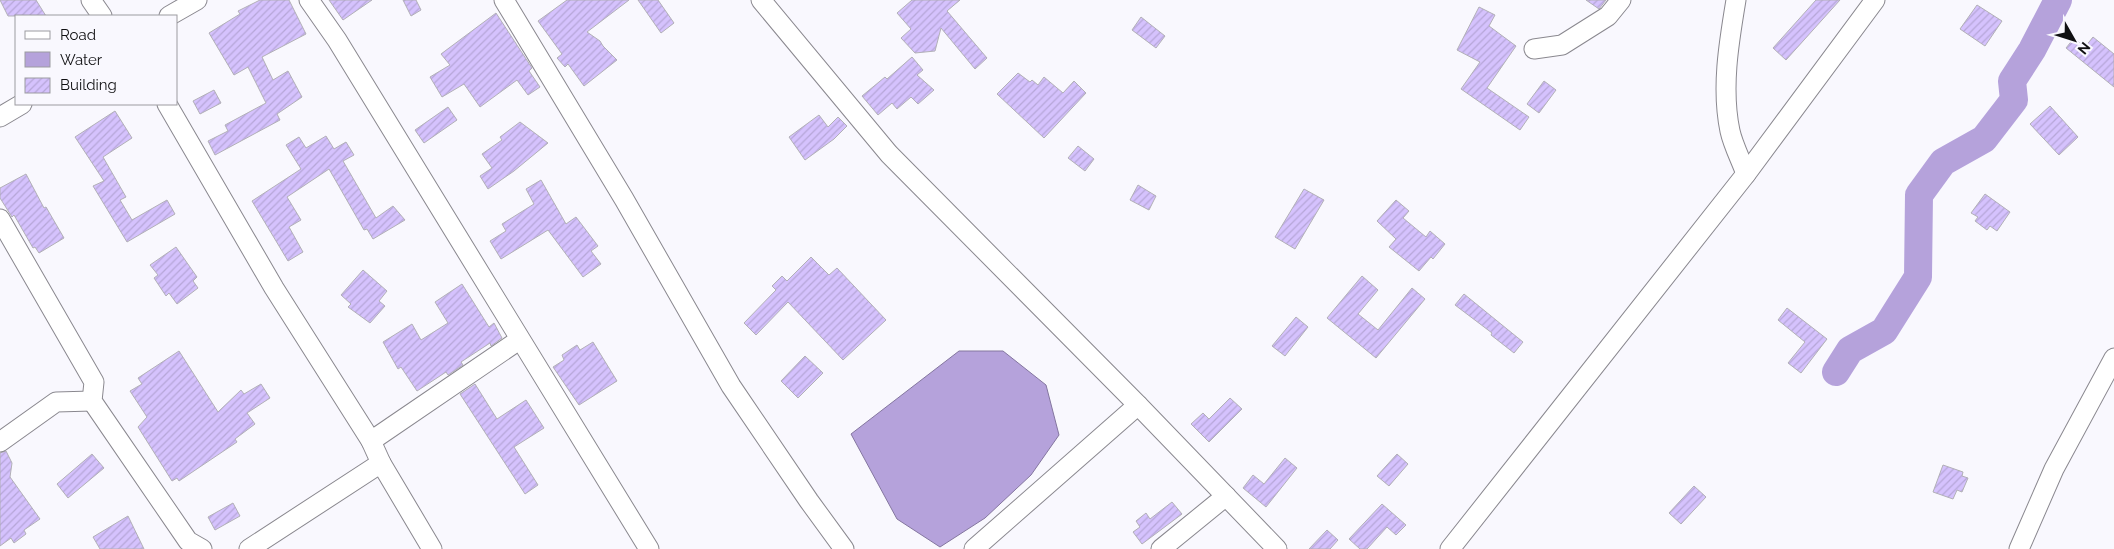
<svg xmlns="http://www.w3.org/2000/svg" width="2114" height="549" font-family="Raleway,sans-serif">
<defs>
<pattern id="building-hatch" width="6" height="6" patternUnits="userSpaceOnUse" patternTransform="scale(1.25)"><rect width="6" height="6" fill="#d5c2fd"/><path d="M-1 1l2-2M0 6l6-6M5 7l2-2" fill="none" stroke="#b6a6d8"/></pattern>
</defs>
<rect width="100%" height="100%" fill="#f9f8fe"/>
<path fill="#b5a2db" stroke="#84769f" d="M959 351H1003L1046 385 1059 435 1031 475 985 518 940 547 897 519 851 434Z"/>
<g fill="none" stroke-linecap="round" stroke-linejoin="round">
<path stroke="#b5a2db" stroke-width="28" d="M1836 372 1850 350 1884 331 1918 277 1919 195 1943 162 1984 139 2014 100 2012 81 2032 50 2058 0"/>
</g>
<g fill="url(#building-hatch)" stroke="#b2b0b7">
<path d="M0 0H36L46 16H8Z"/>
<path d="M260 0H289L306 34 262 57 273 80 288 71 302 97 277 114 280 120 215 155 208 141 228 131 225 125 266 103 248 67 234 75 209 33 240 14 238 11Z"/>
<path d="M329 0H372L343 20Z"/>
<path d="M403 0H416L421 10 411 16Z"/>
<path d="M567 0H629L587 32 600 41 603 46 617 60 584 86 568 64 565 67 557 58 562 54 538 21Z"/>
<path d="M638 0H658L674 23 661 33Z"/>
<path d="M912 0H960L947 11 987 58 975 69 941 28 935 51 915 53 901 38 911 29 897 13Z"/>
<path d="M1586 0H1606L1599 9Z"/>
<path d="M1816 0H1840L1786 60 1773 48Z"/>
<path d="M1977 5 2002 21 1985 46 1960 29Z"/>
<path d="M1479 7 1495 15 1489 26 1516 46 1487 88 1529 117 1520 130 1461 89 1480 62 1457 50Z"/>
<path d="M496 13 532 68 529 71 540 87 528 95 517 80 480 107 464 84 442 97 430 77 450 65 441 54Z"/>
<path d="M1141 17 1165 36 1156 48 1132 30Z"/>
<path d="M2093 37 2114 54V87L2066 48 2074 38 2085 47Z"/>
<path d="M912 57 923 70 917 75 934 90 918 104 911 97 897 109 892 103 878 115 862 96 885 77 887 79Z"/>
<path d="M1018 73 1030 82 1032 80 1038 85 1044 77 1063 93 1074 81 1086 93 1044 138 997 94Z"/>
<path d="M1544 81 1556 90 1539 113 1527 104Z"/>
<path d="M214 90 221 103 200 114 193 101Z"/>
<path d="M2050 106 2078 137 2059 155 2030 124Z"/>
<path d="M448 107 457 120 424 143 415 130Z"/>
<path d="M115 111 132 138 103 157 126 197 120 200 132 220 167 200 175 214 127 242 93 186 104 181 75 137Z"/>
<path d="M819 115 828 127 838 117 847 126 834 139 805 160 789 137Z"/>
<path d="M520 122 548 143 514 171 488 189 480 176 492 168 482 154 502 140 500 137Z"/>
<path d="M326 136 334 149 346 142 354 155 343 161 376 218 393 206 405 220 373 239 367 229 364 230 329 169 287 197 301 220 289 227 303 252 288 261 252 201 301 169 286 145 299 137 306 148Z"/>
<path d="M1078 146 1094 159 1085 171 1068 158Z"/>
<path d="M26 174 44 208 46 207 64 238 39 253 35 247 33 248 14 215 12 217 0 198V188Z"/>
<path d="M541 180 566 224 576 217 598 246 591 251 601 264 583 277 548 230 501 259 490 241 506 231 502 224 534 204 526 189Z"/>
<path d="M1138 185 1156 196 1149 210 1130 200Z"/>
<path d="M1304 189 1324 200 1295 249 1275 237Z"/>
<path d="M1985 194 2010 212 1997 231 1990 226 1987 230 1975 221 1978 217 1971 213Z"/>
<path d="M1396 200 1409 211 1403 218 1426 237 1430 231 1445 244 1433 259 1431 257 1419 271 1389 247 1396 239 1377 221Z"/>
<path d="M176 247 197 277 193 281 198 288 177 304 169 293 166 296 154 278 158 275 150 265Z"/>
<path d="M811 257 829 275 837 268 886 320 843 360 788 302 756 335 744 323 776 290 772 286 782 276 787 281Z"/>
<path d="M363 270 387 291 379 301 385 306 370 323 348 307 351 304 341 295Z"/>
<path d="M1362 276 1378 290 1358 314 1378 330 1412 288 1425 299 1376 358 1327 318Z"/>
<path d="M462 284 489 327 494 323 502 338 491 346 490 343 461 362 463 365 448 375 446 372 417 391 401 367 398 369 383 342 412 324 421 340 448 323 435 302Z"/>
<path d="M1464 294 1523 342 1514 353 1491 335 1492 333 1455 305Z"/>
<path d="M1787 308 1827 339 1801 373 1788 363 1805 342 1778 320Z"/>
<path d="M1296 317 1308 327 1285 356 1272 346Z"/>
<path d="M593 342 617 381 579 405 553 367 564 360 562 355 577 345 580 350Z"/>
<path d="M179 351 218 412 241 390 244 394 261 384 270 398 247 413 255 424 235 439 237 442 179 481 177 478 172 481 138 427 147 417 130 391 142 384 138 378Z"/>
<path d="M805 356 823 373 798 398 781 381Z"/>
<path d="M475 384 497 419 526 400 544 428 514 447 538 485 525 494 460 394Z"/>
<path d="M1230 398 1242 409 1209 442 1191 424 1203 413 1209 419Z"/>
<path d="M6 451 12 463 10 477 40 519 24 530 26 534 14 543 11 538 0 546V453Z"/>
<path d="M92 454 104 468 68 498 57 484Z"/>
<path d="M1397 454 1408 464 1389 486 1377 476Z"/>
<path d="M1285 458 1297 468 1266 507 1243 488 1253 475 1264 484Z"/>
<path d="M1943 465 1963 472 1962 476 1968 478 1962 492 1957 490 1953 499 1933 492Z"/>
<path d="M1694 486 1706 497 1681 524 1669 513Z"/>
<path d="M1172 502 1182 514 1142 544 1133 532 1140 527 1136 521 1146 513 1150 519Z"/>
<path d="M233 503 240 516 215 530 208 517Z"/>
<path d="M1382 504 1406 525 1396 535 1387 527 1367 549H1360L1349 539Z"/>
<path d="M128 516 144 549H100L93 537Z"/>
<path d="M1327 530 1338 540 1330 549H1309Z"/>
</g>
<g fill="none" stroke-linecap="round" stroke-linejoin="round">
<defs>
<g id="minor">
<path d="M91 0 102 16"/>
<path d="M309 0 337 40 649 549"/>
<path d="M504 0 624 199 731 386 809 501 844 549"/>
<path d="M761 0 889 154 1138 405 1277 549"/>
<path d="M1736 0C1729 42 1721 88 1730 131 1733 145 1741 160 1746 174"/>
<path d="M169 16 197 0"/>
<path d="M1534 49 1562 45 1608 16 1621 0"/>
<path d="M167 104 274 288 371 441 381 463 432 549"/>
<path d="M0 117 22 104"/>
<path d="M0 219 94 382 92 401 188 541 202 549"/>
<path d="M371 441 519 340"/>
<path d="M0 442 56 402 92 401"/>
<path d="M249 549 381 463"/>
<path d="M974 549 1138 405"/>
<path d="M1161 549 1226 496"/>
<path d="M1450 549 1746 174 1875 0"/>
<path d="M2019 549 2054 469 2114 358"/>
</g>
</defs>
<use href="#minor" stroke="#8a888f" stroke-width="21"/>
<use href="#minor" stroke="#fff" stroke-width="19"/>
</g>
<rect x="15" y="15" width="162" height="90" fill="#f9f8fe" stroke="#9c9ba0"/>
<rect x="25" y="31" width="25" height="8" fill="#ffffff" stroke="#9c9ba0"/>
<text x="60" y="40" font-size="15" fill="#101012">Road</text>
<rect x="25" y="52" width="25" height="15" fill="#b5a2db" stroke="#9c9ba0"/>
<text x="60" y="65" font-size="15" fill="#101012">Water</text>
<rect x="25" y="78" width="25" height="15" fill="url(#building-hatch)" stroke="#9c9ba0"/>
<text x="60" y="90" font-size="15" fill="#101012">Building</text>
<g transform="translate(2074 40) rotate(129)" stroke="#f9f8fe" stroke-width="4" paint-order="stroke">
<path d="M0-4L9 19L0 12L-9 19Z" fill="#101012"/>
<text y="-8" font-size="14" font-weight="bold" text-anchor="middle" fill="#101012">N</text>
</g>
</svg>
